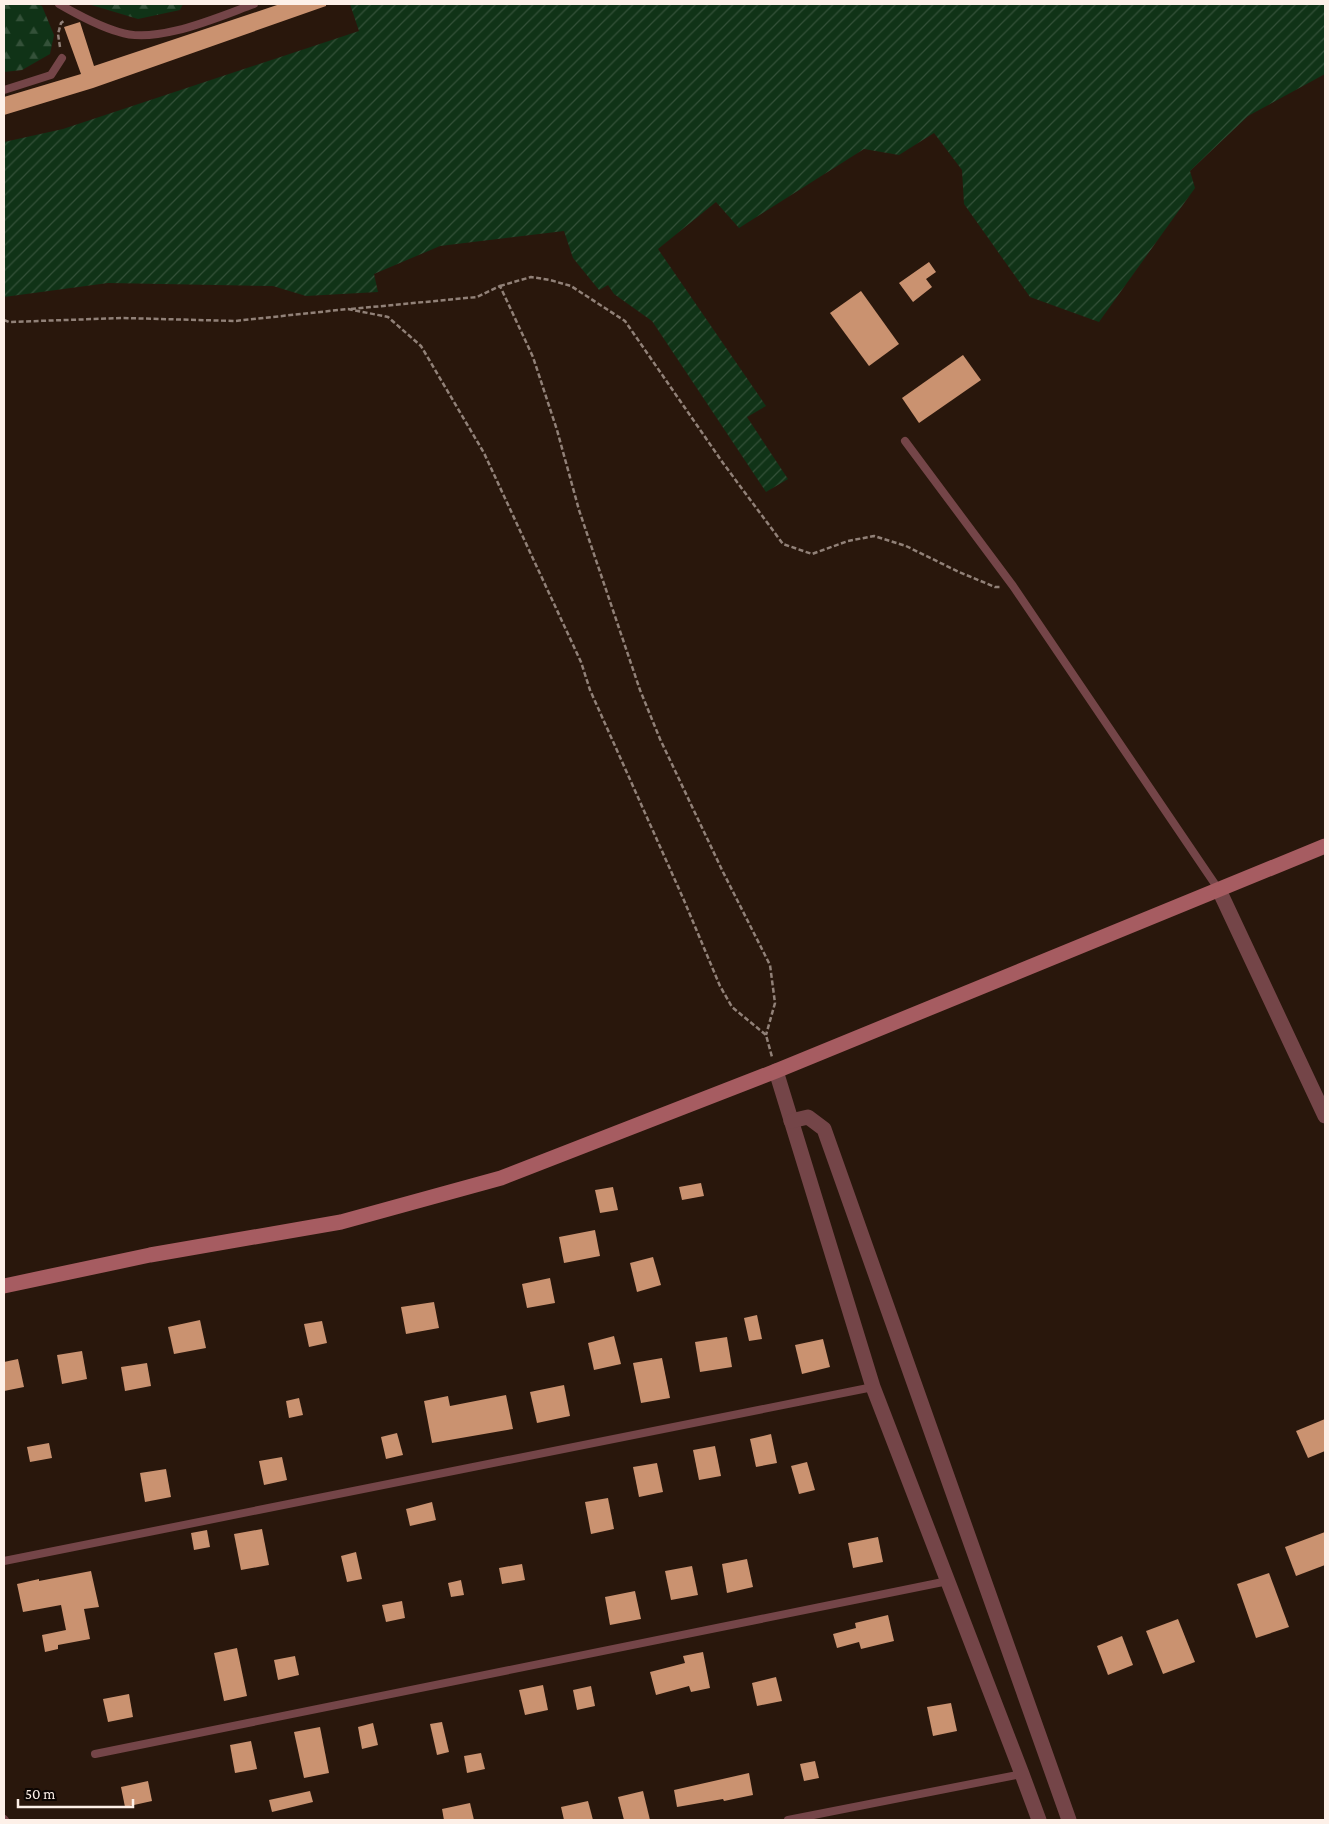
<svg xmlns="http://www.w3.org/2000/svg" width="1329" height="1824" font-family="'Crimson Pro',serif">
<defs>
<pattern id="forest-firs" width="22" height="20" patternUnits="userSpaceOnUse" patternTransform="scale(1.25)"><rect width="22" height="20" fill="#103317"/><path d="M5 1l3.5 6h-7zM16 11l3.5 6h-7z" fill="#345139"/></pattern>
<pattern id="garden-furrows" width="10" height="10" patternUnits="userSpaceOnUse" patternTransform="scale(1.25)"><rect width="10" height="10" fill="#103317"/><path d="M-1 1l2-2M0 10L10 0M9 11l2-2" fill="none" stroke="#345139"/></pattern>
</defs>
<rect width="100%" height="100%" fill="#29170c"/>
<g fill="url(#forest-firs)">
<path d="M4 4H37L42 6 54 35 50 54 22 70 4 72Z"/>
<path d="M88 4H183L180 10 138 19Z"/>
</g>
<path fill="url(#garden-furrows)" d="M350 4H1325V74L1248 116 1190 171 1195 188 1099 322 1030 297 964 204 962 170 934 133 899 155 864 149 739 228 716 202 658 249 766 406 747 417 788 479 766 492 652 321 614 294 608 285 599 290 573 258 564 231 440 246 374 274 378 292 306 296 273 286 108 283 4 297V142L63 129 359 31Z"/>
<g fill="#ca9270">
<path d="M280 4H326V6L93 88 4 115V97L81 74 64 27 80 22 94 66Z"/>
<path d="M929 262 936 272 926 279 932 287 913 302 899 283Z"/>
<path d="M861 291 899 344 869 366 830 313Z"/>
<path d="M963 355 981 380 919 423 902 398Z"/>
<path d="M701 1183 704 1196 682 1200 679 1187Z"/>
<path d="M613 1187 618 1210 600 1213 595 1190Z"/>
<path d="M595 1230 600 1256 564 1263 559 1237Z"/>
<path d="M653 1257 661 1285 637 1292 630 1263Z"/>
<path d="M550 1278 555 1303 527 1308 522 1284Z"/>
<path d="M434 1302 439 1328 406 1334 401 1307Z"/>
<path d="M757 1315 762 1339 749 1341 744 1318Z"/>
<path d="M200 1320 206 1348 174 1354 168 1327Z"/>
<path d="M322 1321 327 1343 309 1347 304 1324Z"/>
<path d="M614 1336 621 1364 594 1370 588 1343Z"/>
<path d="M727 1337 732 1367 700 1372 695 1342Z"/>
<path d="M823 1339 830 1367 802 1374 795 1345Z"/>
<path d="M82 1351 87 1379 62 1384 57 1355Z"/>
<path d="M662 1358 670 1398 641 1403 633 1363Z"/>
<path d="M18 1359 24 1387 4 1391V1362Z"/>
<path d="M147 1363 151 1386 125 1391 121 1367Z"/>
<path d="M564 1385 570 1416 537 1423 530 1392Z"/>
<path d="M506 1395 513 1429 432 1443 424 1401 448 1396 450 1406Z"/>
<path d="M299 1398 303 1415 289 1418 286 1401Z"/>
<path d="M1325 1419V1451L1308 1458 1296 1431Z"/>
<path d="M397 1433 403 1455 386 1459 381 1437Z"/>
<path d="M771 1434 777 1463 756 1467 750 1439Z"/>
<path d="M49 1443 52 1458 30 1462 27 1447Z"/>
<path d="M715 1446 721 1476 699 1480 693 1450Z"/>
<path d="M282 1457 287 1480 264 1485 259 1461Z"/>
<path d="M807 1462 815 1490 799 1494 791 1466Z"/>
<path d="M657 1463 663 1492 639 1497 633 1467Z"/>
<path d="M166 1469 171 1497 145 1502 140 1473Z"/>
<path d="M608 1498 614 1529 591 1534 585 1502Z"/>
<path d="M432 1502 436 1520 410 1526 406 1509Z"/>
<path d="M262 1529 269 1565 241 1570 234 1534Z"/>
<path d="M207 1530 210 1547 194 1550 191 1533Z"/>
<path d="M1325 1532V1565L1296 1576 1285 1547Z"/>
<path d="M878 1537 883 1562 853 1568 848 1543Z"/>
<path d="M356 1552 362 1579 347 1582 341 1556Z"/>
<path d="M747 1559 753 1587 727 1593 722 1564Z"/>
<path d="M522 1564 525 1580 502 1584 499 1568Z"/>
<path d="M692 1566 698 1595 671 1600 665 1571Z"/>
<path d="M91 1571 99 1607 84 1609 90 1639 58 1645V1649L45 1652 42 1635 66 1630 61 1605 23 1612 17 1584 39 1579V1581Z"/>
<path d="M1269 1573 1289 1627 1256 1638 1237 1584Z"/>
<path d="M461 1580 464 1595 451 1597 448 1583Z"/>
<path d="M635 1591 641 1619 610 1625 605 1597Z"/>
<path d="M402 1601 405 1618 386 1622 382 1605Z"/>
<path d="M888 1615 894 1641 861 1649 859 1642 837 1648 833 1634 856 1628 855 1623Z"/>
<path d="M1178 1619 1195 1662 1163 1674 1146 1631Z"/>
<path d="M1122 1636 1133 1665 1108 1675 1097 1646Z"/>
<path d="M237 1648 247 1696 224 1701 214 1653Z"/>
<path d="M703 1652 710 1688 691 1692 689 1686 656 1695 650 1672 685 1663 683 1656Z"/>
<path d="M295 1656 299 1675 278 1680 274 1660Z"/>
<path d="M776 1677 782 1701 757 1706 752 1683Z"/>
<path d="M543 1685 548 1710 525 1715 519 1690Z"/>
<path d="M591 1686 595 1706 577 1710 573 1690Z"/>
<path d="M129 1694 133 1717 108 1722 103 1699Z"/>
<path d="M951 1703 957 1731 933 1736 927 1707Z"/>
<path d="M442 1722 449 1752 437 1755 430 1724Z"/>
<path d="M373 1723 378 1745 362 1749 358 1727Z"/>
<path d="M320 1727 329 1773 304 1778 294 1732Z"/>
<path d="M251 1741 257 1769 235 1773 230 1745Z"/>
<path d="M481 1753 485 1769 467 1773 464 1756Z"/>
<path d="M815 1761 819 1778 804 1781 800 1764Z"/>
<path d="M749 1773 753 1795 724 1801 723 1799 677 1807 674 1790Z"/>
<path d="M148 1781 152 1801 125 1807 121 1787Z"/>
<path d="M310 1791 313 1802 272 1812 269 1800Z"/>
<path d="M643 1791 650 1820H624L618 1797Z"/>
<path d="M588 1801 593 1820H564L561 1807Z"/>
<path d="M470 1803 474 1820H444L442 1809Z"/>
</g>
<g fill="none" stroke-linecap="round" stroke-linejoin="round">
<g stroke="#918178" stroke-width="2.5" stroke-dasharray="5 2.5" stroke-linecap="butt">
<path d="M60 47 58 34 61 23 65 20"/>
<path d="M500 286 531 277 550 280 571 286 625 321 723 463 783 544 812 554 848 541 874 536 906 546 959 572 995 587H1000"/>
<path d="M351 309 477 297 500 286 533 357 557 430 579 510 640 690 660 739 723 872 770 965 775 1003 766 1035"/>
<path d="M4 320 9 322 123 318 235 321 348 309 388 317 421 346 484 453 581 662 590 690 683 898 720 986 732 1007 766 1035 772 1057"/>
</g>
<g stroke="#744548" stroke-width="8">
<path d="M59 4C78 15 98 26 119 32 156 45 218 17 254 4"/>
<path d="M4 90 51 75 62 58"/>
<path d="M905 441 1013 586 1219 890"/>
<path d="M4 1561 873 1387"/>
<path d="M95 1754 948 1581"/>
<path d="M4 1819 5 1820"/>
<path d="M788 1820 1022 1774"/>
</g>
<g stroke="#744548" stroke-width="15">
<path d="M1219 890 1325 1116"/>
<path d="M776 1071 873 1387 1022 1774 1039 1820"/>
<path d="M791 1121 808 1117 824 1129 1069 1820"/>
</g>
<path stroke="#a65c61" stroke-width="15" d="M4 1286 150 1255 341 1222 501 1178 776 1071 1325 846"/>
</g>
<rect width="1329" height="1824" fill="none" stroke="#fdf0e8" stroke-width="10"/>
<path d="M18 1799v8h115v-8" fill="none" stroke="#fdf0e8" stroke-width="2.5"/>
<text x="25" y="1799" font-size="15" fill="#fdf0e8" stroke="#0c0502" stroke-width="4" paint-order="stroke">50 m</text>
</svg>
